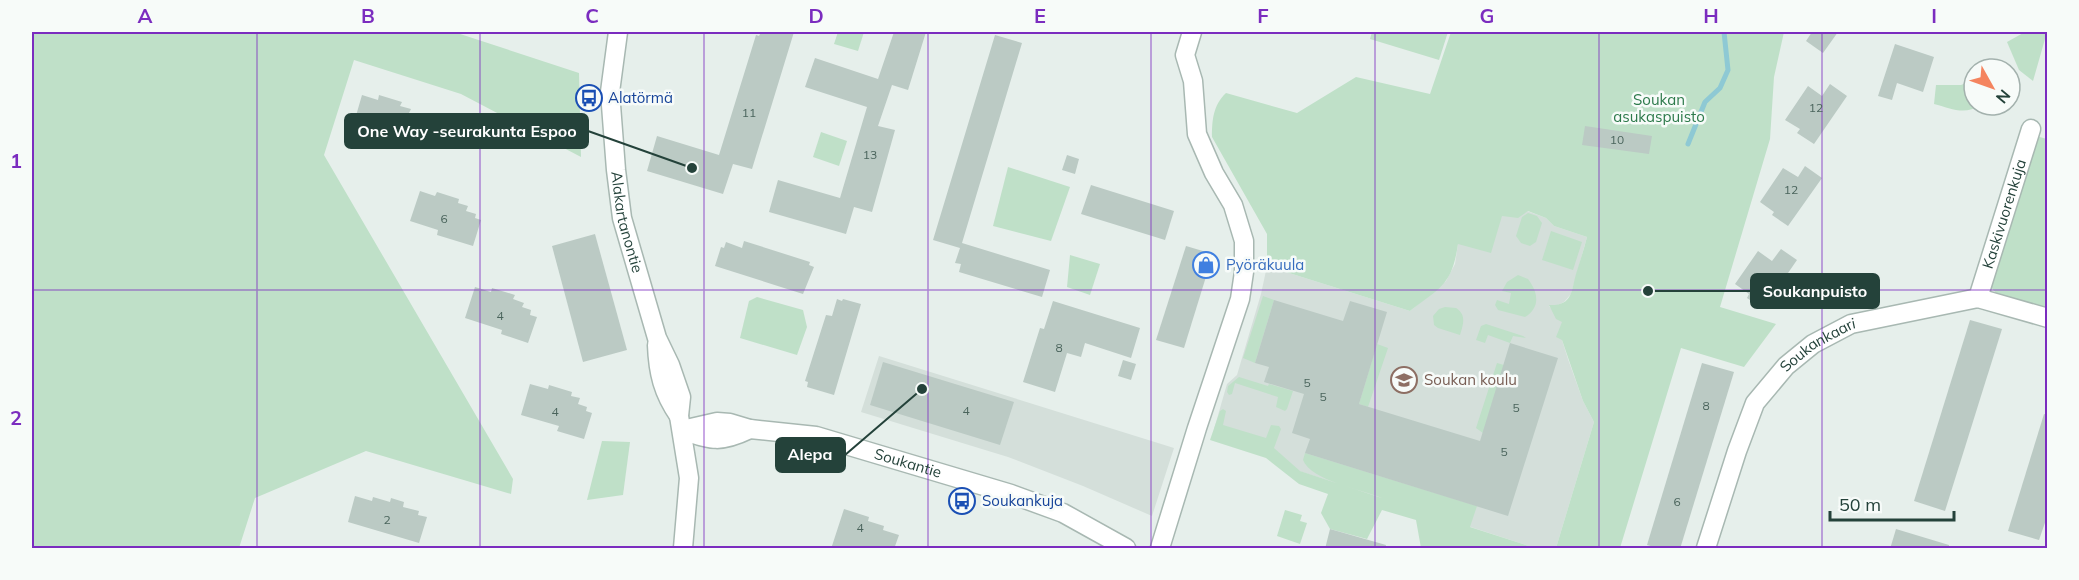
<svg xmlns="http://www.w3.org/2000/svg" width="2079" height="580" font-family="Mulish,sans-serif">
<rect width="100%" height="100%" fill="#e6efeb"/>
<g fill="#d4dfda">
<path d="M1527 211 1546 218 1554 226 1587 237 1571 294 1564 302 1558 305 1549 306 1562 321V340L1568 359 1583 401 1594 422 1556 548H1535L1299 471 1272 447 1214 429 1227 384 1237 375 1261 294 1267 266 1410 311 1446 281 1455 264 1458 244 1502 216 1520 215Z"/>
<path d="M879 356 1174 448 1152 516 1083 486 1008 457 861 412Z"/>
</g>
<g fill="#bfe0c8">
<path d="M32 32H454L579 73 581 157 461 94 354 60 324 155 513 479 511 494 366 451 255 498 239 548H32Z"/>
<path d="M838 32H864L858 51 834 44Z"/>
<path d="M1372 32H1448L1439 60 1370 39Z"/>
<path d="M1451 32H1784L1774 77 1770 139 1720 307 1776 324 1744 367 1681 348 1620 548H1556L1594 422 1583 401 1562 340 1556 337 1562 322 1556 319 1549 305C1573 306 1571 291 1576 274 1580 261 1584 249 1587 237L1554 226 1546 218 1528 211 1518 218 1502 216 1491 253 1458 244C1452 285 1441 287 1410 311L1267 266V234L1212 137C1212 121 1213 105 1226 93L1297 113 1356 77 1430 94Z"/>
<path d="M2025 32H2047L2033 81 2019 70 2007 42Z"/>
<path d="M1974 80V105H1980C1965 116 1950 108 1934 104L1936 85H1961Z"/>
<path d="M821 132 847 141 839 166 813 157Z"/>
<path d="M2036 136 2047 139V310L1996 293 1989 285Z"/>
<path d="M1008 167 1070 187 1051 241 993 226Z"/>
<path d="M1528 213 1537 216 1542 223 1536 242 1530 246 1521 243 1516 236 1522 217Z"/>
<path d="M1551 231 1582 242 1573 270 1542 260Z"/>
<path d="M1070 255 1100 264 1090 295 1067 287Z"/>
<path d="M1518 275 1528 279C1538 292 1541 307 1525 317L1498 310 1495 305 1497 300 1509 304 1511 293 1502 291 1507 282Z"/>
<path d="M1263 296 1274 300 1255 363 1243 358Z"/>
<path d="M757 297 803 310 807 327 797 355 740 338 749 301Z"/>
<path d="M1445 307 1456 308C1467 315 1463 325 1460 335L1438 328 1434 325 1433 316 1439 309Z"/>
<path d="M1486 324 1523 336 1526 338 1513 336 1510 343 1488 335 1485 343 1476 340 1481 326Z"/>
<path d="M1377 344 1388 348 1368 407 1359 404Z"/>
<path d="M1497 363 1504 365 1483 433 1476 428Z"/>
<path d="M1239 377 1268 386 1269 384 1293 391 1287 409 1285 411 1276 407 1278 397 1235 383 1232 394 1229 395 1227 392 1228 386Z"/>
<path d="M1223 409 1226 411 1223 425 1266 438 1271 425 1279 426 1281 429 1274 448 1300 471 1382 498C1362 489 1311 481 1303 460L1305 453 1477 506 1470 527 1535 548H1421L1416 520 1382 510 1367 539 1330 529 1321 513 1328 494 1299 484 1266 458 1210 440 1220 411Z"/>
<path d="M602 441 630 442 623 495 587 500Z"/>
<path d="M1285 510 1302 515 1300 521 1307 523 1300 544 1277 536Z"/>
</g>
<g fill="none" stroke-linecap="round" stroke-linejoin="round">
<path stroke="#8ec9d4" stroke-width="5" d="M1688 144 1705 102 1720 88 1728 70 1724 32"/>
</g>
<g fill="#bbcac4">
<path d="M761 32H794L752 169 733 164 723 194 647 171 657 136 719 155 756 35 759 36Z"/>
<path d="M894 32H926L908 90 892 85 878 126 895 130 872 212 854 207 846 234 769 212 778 180 840 198 867 107 805 87 815 58 878 79Z"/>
<path d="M1812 32H1838L1823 53 1806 41Z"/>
<path d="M995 35 1022 43 962 243 1050 270 1042 297 959 272 961 264 955 263 960 248 933 240Z"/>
<path d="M1895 44 1934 57 1923 92 1897 83 1892 100 1878 96Z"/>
<path d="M1830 84 1847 96 1814 144 1797 133 1800 129 1785 120 1808 86 1822 96Z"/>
<path d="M362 95 378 100 379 95 402 102 400 106 411 109 409 113 419 116 418 121 425 122 417 149 389 141 390 137 353 126Z"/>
<path d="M1585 126 1652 136 1649 154 1582 145Z"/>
<path d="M1067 155 1079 159 1075 174 1062 170Z"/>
<path d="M1805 166 1822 178 1788 226 1772 215 1774 212 1760 202 1783 168 1798 177Z"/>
<path d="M1091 185 1174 211 1165 240 1081 214Z"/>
<path d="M420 191 435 196 437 192 459 199 458 203 468 206 466 211 476 214 475 218 481 220 473 246 437 235 438 230 410 221Z"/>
<path d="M595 234 627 350 583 362 552 246Z"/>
<path d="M744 241 810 262 809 265 814 267 803 294 715 266 721 247 724 248 726 242 742 248Z"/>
<path d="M1186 246 1213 254 1184 348 1156 340Z"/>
<path d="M1781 249 1797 260 1763 309 1747 298 1749 294 1735 284 1758 251 1772 261Z"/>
<path d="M475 287 491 292 492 288 515 295 513 299 524 303 522 307 531 310 530 315 537 317 528 343 501 334 502 330 465 318Z"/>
<path d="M837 299 842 301 843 299 861 304 834 395 807 387 808 382 805 381 826 315 832 316Z"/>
<path d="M1274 300 1343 321 1350 301 1387 312 1359 404 1480 441 1510 343 1558 358 1508 516 1305 453 1310 439 1292 433 1304 394 1264 382 1269 367 1255 363Z"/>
<path d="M1053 301 1140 328 1131 358 1085 343 1081 357 1067 353 1055 392 1023 382 1040 328 1044 329Z"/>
<path d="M1970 320 2002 329 1945 511 1914 501Z"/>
<path d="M1123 360 1136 364 1131 380 1118 376Z"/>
<path d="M883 362 1014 402 1000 445 870 405Z"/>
<path d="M1702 363 1734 372 1680 549H1661L1647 545Z"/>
<path d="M530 384 548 389 549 385 572 392 571 396 580 398 578 404 587 407 586 411 592 413 584 439 557 431 559 426 521 415Z"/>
<path d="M2044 414 2048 415V514L2039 540 2008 531Z"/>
<path d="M355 496 372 501 373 497 390 502 391 498 404 502 403 507 419 511 418 515 427 517 419 543 348 522Z"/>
<path d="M844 509 869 517 868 521 884 526 883 530 899 535 894 549H831Z"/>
<path d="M1330 529 1386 545 1385 549H1325Z"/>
<path d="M1896 529 1949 545V549H1890Z"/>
</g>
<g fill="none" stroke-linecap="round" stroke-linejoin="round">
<defs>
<g id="minor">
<path id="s1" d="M1978 298 2031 129"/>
<path d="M1160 548 1197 428 1240 299 1244 272V241L1233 205 1214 173 1197 134 1193 81 1185 55 1192 32"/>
<path id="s2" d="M1706 548 1737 451 1755 403 1786 366 1813 344 1851 324 1978 298 2048 318"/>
</g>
<g id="tertiary">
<path id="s3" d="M618 32 610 92 616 170 622 218 657 338 670 365 681 397 679 416 689 478 683 548"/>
<path d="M657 345C658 373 663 393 679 416"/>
<path id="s4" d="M682 430 717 422 730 423 750 429 816 436 1011 494 1063 513 1126 548"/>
<path d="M682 430C712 441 721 443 750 429"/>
</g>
</defs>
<use href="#minor" stroke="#a8b8b2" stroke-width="21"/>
<use href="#tertiary" stroke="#a8b8b2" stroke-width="21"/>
<use href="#minor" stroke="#fff" stroke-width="18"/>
<use href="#tertiary" stroke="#fff" stroke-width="18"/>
</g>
<path fill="none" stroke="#7b2cbf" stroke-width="1.5" stroke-opacity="0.55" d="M257 32V548M480 32V548M704 32V548M928 32V548M1151 32V548M1375 32V548M1599 32V548M1822 32V548M32 290H2048"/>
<defs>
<symbol id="bus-ring" viewBox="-11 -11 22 22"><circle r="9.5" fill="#f7fbf9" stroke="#1a4fb4" stroke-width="1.5"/><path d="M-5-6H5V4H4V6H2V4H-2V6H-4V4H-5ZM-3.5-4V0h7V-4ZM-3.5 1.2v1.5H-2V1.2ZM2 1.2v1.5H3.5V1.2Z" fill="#1a4fb4"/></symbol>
<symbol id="shop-ring" viewBox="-11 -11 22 22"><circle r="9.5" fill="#f7fbf9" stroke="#3f7fe0" stroke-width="1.5"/><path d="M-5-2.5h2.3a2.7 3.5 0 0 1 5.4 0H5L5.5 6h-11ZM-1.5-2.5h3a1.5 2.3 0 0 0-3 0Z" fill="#3f7fe0"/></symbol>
<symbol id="school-ring" viewBox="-11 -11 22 22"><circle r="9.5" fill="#f7fbf9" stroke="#8d6e63" stroke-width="1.5"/><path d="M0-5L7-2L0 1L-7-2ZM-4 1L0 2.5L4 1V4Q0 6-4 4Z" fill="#8d6e63"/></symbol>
</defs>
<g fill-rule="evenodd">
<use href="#bus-ring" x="574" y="83" width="30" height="30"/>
<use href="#shop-ring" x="1191" y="250" width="30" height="30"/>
<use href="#school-ring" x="1389" y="365" width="30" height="30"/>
<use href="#bus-ring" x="947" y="486" width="30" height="30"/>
</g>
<g text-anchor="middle" stroke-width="5" stroke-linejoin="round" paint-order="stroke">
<g font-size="12" fill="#4a645c">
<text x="1816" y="112">12</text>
<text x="749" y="117">11</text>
<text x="1617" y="144">10</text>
<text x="870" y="159">13</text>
<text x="1791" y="194">12</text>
<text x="444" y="223">6</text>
<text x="500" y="320">4</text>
<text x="1059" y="352">8</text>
<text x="1307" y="387">5</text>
<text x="1323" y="401">5</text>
<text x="1706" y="410">8</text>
<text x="1516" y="412">5</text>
<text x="966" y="415">4</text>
<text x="555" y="416">4</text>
<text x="1504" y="456">5</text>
<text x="1677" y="506">6</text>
<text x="387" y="524">2</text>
<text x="860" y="532">4</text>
</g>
<g font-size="15" fill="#164399" stroke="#f7fbf9" text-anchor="start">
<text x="608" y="103">Alatörmä</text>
<text x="982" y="506">Soukankuja</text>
</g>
<g font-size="15" fill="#2d7a4b" stroke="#f7fbf9">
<text x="1659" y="105">Soukan<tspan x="1659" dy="17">asukaspuisto</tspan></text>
</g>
<g font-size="15" fill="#24423a" stroke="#f7fbf9">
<text dy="5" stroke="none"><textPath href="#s1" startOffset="88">Kaskivuorenkuja</textPath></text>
<text dy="5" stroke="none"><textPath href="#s3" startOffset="192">Alakartanontie</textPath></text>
<text dy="5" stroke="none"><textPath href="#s2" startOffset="240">Soukankaari</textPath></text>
<text dy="5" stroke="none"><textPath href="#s4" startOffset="232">Soukantie</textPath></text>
</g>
<g font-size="15" fill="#366cbe" stroke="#f7fbf9" text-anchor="start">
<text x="1226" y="270">Pyöräkuula</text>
</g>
<g font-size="15" fill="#785e54" stroke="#f7fbf9" text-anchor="start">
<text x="1424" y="385">Soukan koulu</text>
</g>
</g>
<path fill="none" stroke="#24423a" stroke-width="2" d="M692 168L588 131M1648 291L1751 291M922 389L845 455"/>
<g fill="#24423a" stroke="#f7fbf9" stroke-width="2">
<circle cx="692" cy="168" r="6"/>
<circle cx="1648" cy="291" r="6"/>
<circle cx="922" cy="389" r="6"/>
</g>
<g fill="#24423a" stroke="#24423a" stroke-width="2">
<rect x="345" y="114" width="243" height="34" rx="6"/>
<rect x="1751" y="274" width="128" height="34" rx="6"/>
<rect x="776" y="438" width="69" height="34" rx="6"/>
</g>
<g font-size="16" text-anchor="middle" font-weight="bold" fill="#fff">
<text x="467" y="137">One Way -seurakunta Espoo</text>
<text x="1815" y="297">Soukanpuisto</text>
<text x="810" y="460">Alepa</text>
</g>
<rect width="2079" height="580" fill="none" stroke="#f7fbf9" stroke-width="66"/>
<g transform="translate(1992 87) rotate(130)"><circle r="28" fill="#f7fbf9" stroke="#a3b1ad" stroke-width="1.5"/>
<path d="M0-4.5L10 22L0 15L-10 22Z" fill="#f4845f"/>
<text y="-9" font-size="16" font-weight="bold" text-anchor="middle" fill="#24423a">N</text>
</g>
<path d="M1830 511v9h124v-9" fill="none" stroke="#24423a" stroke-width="3"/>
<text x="1839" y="511" font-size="18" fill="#24423a" stroke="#f7fbf9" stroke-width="4.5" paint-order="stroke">50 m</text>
<rect x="33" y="33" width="2013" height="514" fill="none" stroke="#7b2cbf" stroke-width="2"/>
<g font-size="20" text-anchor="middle" font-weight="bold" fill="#7b2cbf">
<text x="145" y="23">A</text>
<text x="368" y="23">B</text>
<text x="592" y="23">C</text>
<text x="816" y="23">D</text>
<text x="1040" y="23">E</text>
<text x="1263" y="23">F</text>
<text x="1487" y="23">G</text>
<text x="1711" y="23">H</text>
<text x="1934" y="23">I</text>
<text x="16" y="168">1</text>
<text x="16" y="425">2</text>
</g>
</svg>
